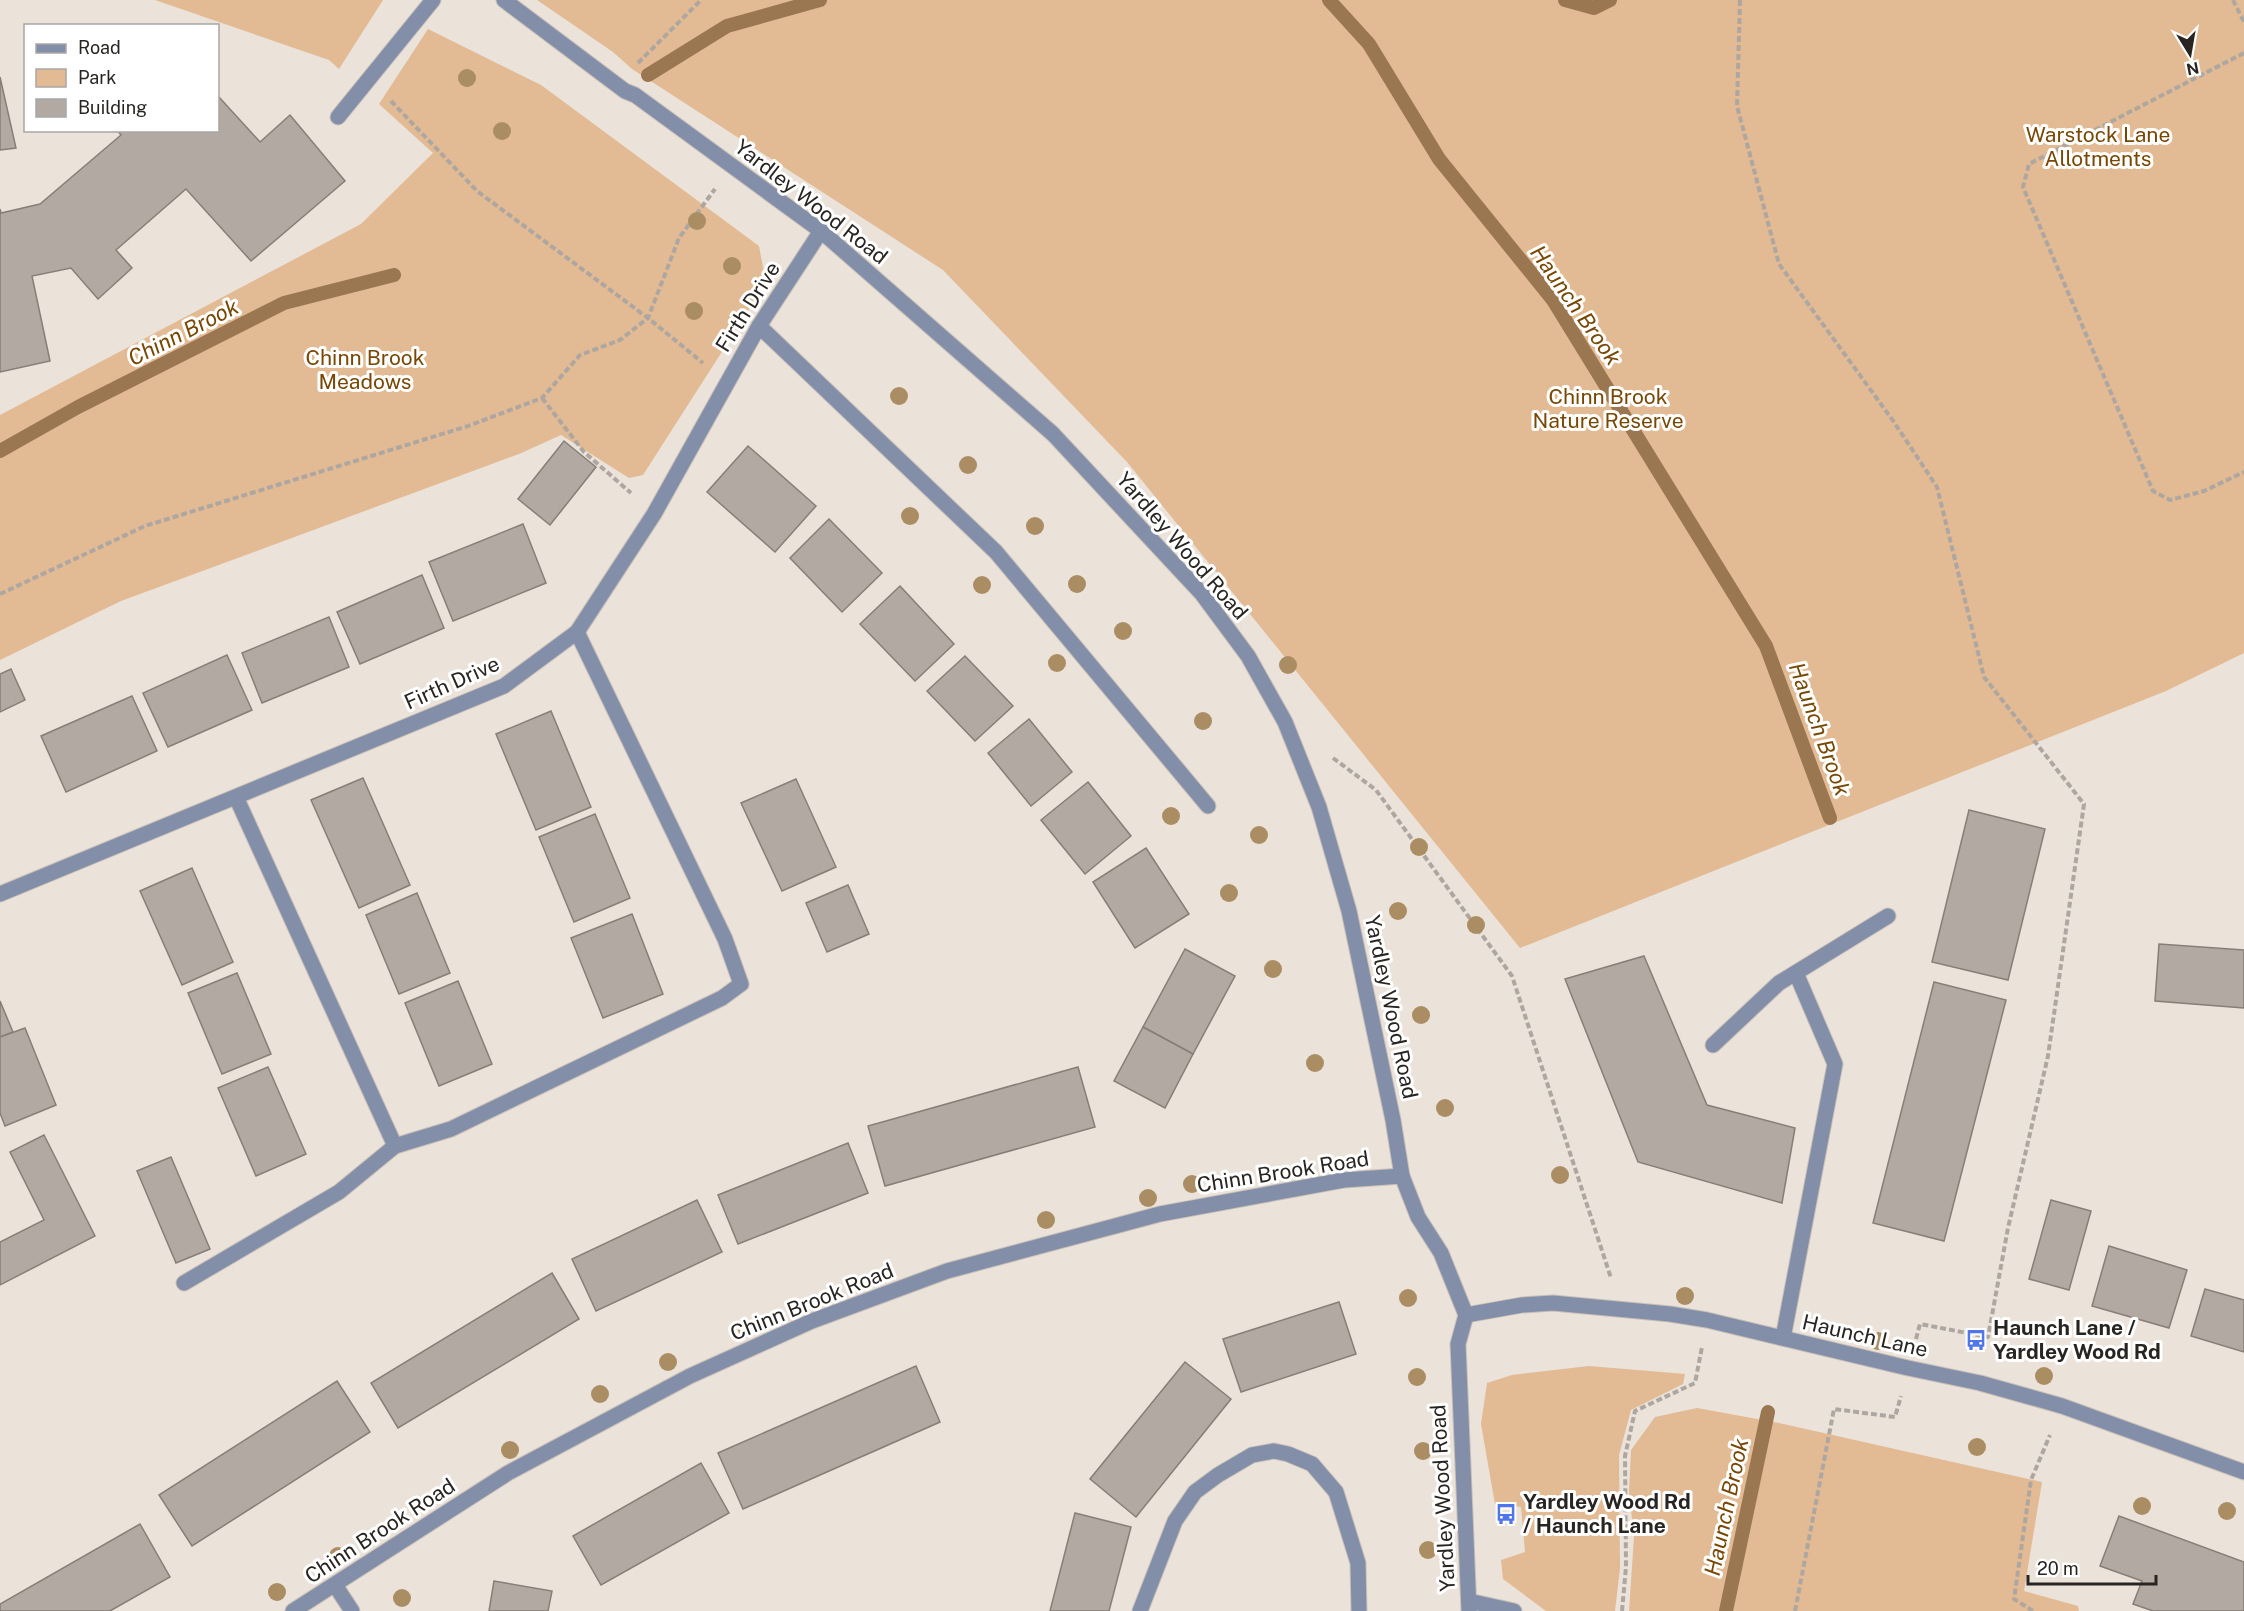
<svg xmlns="http://www.w3.org/2000/svg" width="2244" height="1611" font-family="'Public Sans',sans-serif">
<rect width="100%" height="100%" fill="#ebe2da"/>
<g fill="#e2ba93">
<path d="M155 0H383L339 69 329 60Z"/>
<path d="M537 0H2244V653L2166 691 1520 948 1127 462 943 270 632 69 613 52Z"/>
<path d="M428 29 541 85 759 246 766 283 643 475 629 478 561 435 519 454 121 601 0 660V415L361 224 433 153 379 104Z"/>
<path d="M1589 1366 1685 1374 1683 1384 1631 1410 1619 1455 1620 1568 1615 1611H1546L1503 1579 1501 1560 1525 1552 1521 1507 1495 1504 1481 1424 1487 1383 1512 1375Z"/>
<path d="M1697 1408 1779 1423 2042 1482 2024 1591 2078 1606 2079 1611H1629L1634 1537 1629 1492 1631 1450 1655 1417Z"/>
</g>
<g fill="none" stroke-linecap="round" stroke-linejoin="round">
<g stroke="#9a7751" stroke-width="14">
<path d="M1329 0 1369 44 1439 159 1553 300 1766 646 1830 818"/>
<path d="M1565 0 1594 8 1610 0"/>
<path d="M648 75 727 26 820 0"/>
<path d="M0 451 78 407 284 303 394 275"/>
<path d="M1726 1611 1768 1412"/>
</g>
</g>
<g fill="#b2aaa2" stroke="#877f77" stroke-width="1.5">
<path d="M0 77 16 148 0 150Z"/>
<path d="M218 96 260 142 290 115 345 181 251 261 186 189 116 250 132 268 98 299 71 268 32 276 50 361 0 372V209L1 213 40 204 121 135 117 130H218Z"/>
<path d="M564 441 596 467 550 525 518 499Z"/>
<path d="M748 446 816 506 775 552 707 492Z"/>
<path d="M829 519 882 573 842 612 790 558Z"/>
<path d="M523 524 546 583 453 621 429 562Z"/>
<path d="M422 575 444 628 360 664 337 612Z"/>
<path d="M900 586 954 644 915 681 860 624Z"/>
<path d="M329 617 349 667 262 703 242 653Z"/>
<path d="M227 655 252 710 168 747 143 693Z"/>
<path d="M965 656 1013 706 975 741 927 691Z"/>
<path d="M11 669 25 700 0 712V674Z"/>
<path d="M132 696 157 751 66 792 41 736Z"/>
<path d="M551 711 591 807 536 830 496 734Z"/>
<path d="M1029 719 1072 772 1031 806 988 753Z"/>
<path d="M363 778 410 885 359 908 311 800Z"/>
<path d="M796 779 836 867 782 891 741 803Z"/>
<path d="M1088 782 1131 836 1085 874 1041 820Z"/>
<path d="M1969 810 2045 829 2008 980 1932 962Z"/>
<path d="M595 814 630 898 574 922 539 837Z"/>
<path d="M1146 848 1189 914 1135 948 1093 882Z"/>
<path d="M192 868 233 962 182 985 140 891Z"/>
<path d="M848 885 869 934 827 952 806 903Z"/>
<path d="M417 893 450 973 399 994 366 915Z"/>
<path d="M632 914 663 994 603 1018 571 938Z"/>
<path d="M2159 944 2244 950V1008L2155 1001Z"/>
<path d="M1185 949 1235 976 1193 1054 1143 1027Z"/>
<path d="M1644 956 1707 1105 1795 1128 1782 1203 1638 1162 1565 979Z"/>
<path d="M237 973 271 1054 222 1074 188 993Z"/>
<path d="M458 981 492 1064 439 1086 405 1003Z"/>
<path d="M1934 982 2006 1000 1944 1241 1873 1223Z"/>
<path d="M0 1001 13 1032 0 1037Z"/>
<path d="M1143 1027 1193 1054 1165 1108 1114 1081Z"/>
<path d="M25 1028 56 1105 5 1126 0 1113V1037Z"/>
<path d="M268 1067 306 1154 256 1176 218 1088Z"/>
<path d="M1078 1067 1095 1127 885 1186 868 1126Z"/>
<path d="M44 1135 95 1236 0 1285V1242L44 1220 10 1152Z"/>
<path d="M848 1143 868 1193 738 1244 718 1195Z"/>
<path d="M171 1157 210 1249 176 1263 137 1171Z"/>
<path d="M697 1200 722 1252 596 1311 572 1259Z"/>
<path d="M2051 1200 2091 1211 2069 1290 2029 1279Z"/>
<path d="M2109 1246 2187 1270 2169 1328 2092 1306Z"/>
<path d="M552 1273 579 1319 398 1428 371 1383Z"/>
<path d="M2205 1289 2244 1300V1352L2191 1336Z"/>
<path d="M1339 1302 1356 1354 1241 1392 1223 1339Z"/>
<path d="M1185 1362 1231 1399 1136 1517 1090 1479Z"/>
<path d="M916 1366 940 1422 743 1509 718 1453Z"/>
<path d="M337 1381 370 1432 192 1546 159 1495Z"/>
<path d="M701 1463 729 1513 601 1585 573 1536Z"/>
<path d="M1075 1513 1131 1527 1109 1611H1050Z"/>
<path d="M2119 1516 2244 1562V1611H2153L2133 1604 2142 1581 2100 1566Z"/>
<path d="M140 1524 170 1577 110 1611H0V1604Z"/>
<path d="M494 1581 552 1591 548 1611H489Z"/>
</g>
<g fill="none" stroke-linecap="round" stroke-linejoin="round">
<defs>
<g id="minor">
<path d="M504 0 625 91 635 95 821 231 1053 434 1202 594 1248 656 1285 722 1319 807 1349 911 1393 1120 1402 1176 1418 1217 1441 1253 1466 1315 1458 1344 1469 1611"/>
<path d="M338 117 433 0"/>
<path d="M759 326 996 552 1208 806"/>
<path d="M236 797 395 1146"/>
<path d="M0 894 504 686 577 632 654 514 759 326 821 231"/>
<path d="M1713 1045 1779 983 1888 916"/>
<path d="M184 1283 339 1192 395 1146 451 1129 722 998 741 984 725 939 577 632"/>
<path d="M1466 1315 1522 1305 1553 1303 1670 1314 1707 1320 1908 1368 1980 1383 2062 1406 2244 1472"/>
<path d="M1783 1338 1835 1064 1796 973"/>
<path d="M335 1585 352 1611"/>
<path d="M1469 1601 1514 1611"/>
<path d="M293 1611 508 1473 690 1376 812 1321 947 1271 1160 1214 1344 1180 1402 1176"/>
<path d="M1140 1611 1175 1521 1195 1492 1218 1475 1252 1455 1274 1451 1288 1454 1312 1464 1336 1492 1358 1563 1359 1611"/>
</g>
</defs>
<use href="#minor" stroke="#c8c0b9" stroke-width="17"/>
<g stroke="#aea7a1" stroke-width="4" stroke-dasharray="6 3" stroke-linecap="butt">
<path d="M1740 0 1737 106 1779 264 1894 422 1937 487 1984 677 2084 804 2048 1056 2008 1228 1988 1337 1920 1324 1916 1339"/>
<path d="M2233 0 2244 22"/>
<path d="M2244 53 2029 164 2023 187 2153 491 2170 500 2204 491 2244 472"/>
<path d="M638 63 701 0"/>
<path d="M391 101 477 191 648 318 703 363"/>
<path d="M542 398 584 452 631 493"/>
<path d="M0 594 145 526 468 426 542 398 580 355 620 340 648 318 679 238 715 189"/>
<path d="M1333 758 1376 790 1512 976 1611 1278"/>
<path d="M1622 1611 1626 1567 1625 1456 1635 1411 1695 1383 1702 1347"/>
<path d="M1795 1611 1834 1409 1895 1417 1901 1396"/>
<path d="M2033 1611 2014 1599 2031 1480 2050 1435"/>
</g>
<use href="#minor" stroke="#838ea8" stroke-width="15"/>
</g>
<g fill="#ab8d64">
<circle cx="467" cy="78" r="9"/>
<circle cx="502" cy="131" r="9"/>
<circle cx="697" cy="221" r="9"/>
<circle cx="732" cy="266" r="9"/>
<circle cx="694" cy="311" r="9"/>
<circle cx="899" cy="396" r="9"/>
<circle cx="968" cy="465" r="9"/>
<circle cx="910" cy="516" r="9"/>
<circle cx="1035" cy="526" r="9"/>
<circle cx="1077" cy="584" r="9"/>
<circle cx="982" cy="585" r="9"/>
<circle cx="1123" cy="631" r="9"/>
<circle cx="1057" cy="663" r="9"/>
<circle cx="1288" cy="665" r="9"/>
<circle cx="1203" cy="721" r="9"/>
<circle cx="1171" cy="816" r="9"/>
<circle cx="1259" cy="835" r="9"/>
<circle cx="1419" cy="847" r="9"/>
<circle cx="1229" cy="893" r="9"/>
<circle cx="1398" cy="911" r="9"/>
<circle cx="1476" cy="925" r="9"/>
<circle cx="1273" cy="969" r="9"/>
<circle cx="1421" cy="1015" r="9"/>
<circle cx="1315" cy="1063" r="9"/>
<circle cx="1445" cy="1108" r="9"/>
<circle cx="1560" cy="1175" r="9"/>
<circle cx="1192" cy="1184" r="9"/>
<circle cx="1148" cy="1198" r="9"/>
<circle cx="1046" cy="1220" r="9"/>
<circle cx="1685" cy="1296" r="9"/>
<circle cx="1408" cy="1298" r="9"/>
<circle cx="747" cy="1329" r="9"/>
<circle cx="1878" cy="1341" r="9"/>
<circle cx="668" cy="1362" r="9"/>
<circle cx="2044" cy="1376" r="9"/>
<circle cx="1417" cy="1377" r="9"/>
<circle cx="600" cy="1394" r="9"/>
<circle cx="1977" cy="1447" r="9"/>
<circle cx="510" cy="1450" r="9"/>
<circle cx="1423" cy="1451" r="9"/>
<circle cx="2142" cy="1506" r="9"/>
<circle cx="2227" cy="1511" r="9"/>
<circle cx="1428" cy="1550" r="9"/>
<circle cx="338" cy="1556" r="9"/>
<circle cx="277" cy="1592" r="9"/>
<circle cx="402" cy="1598" r="9"/>
</g>
<defs>
<symbol id="bus-bare" viewBox="-9 -9 18 18"><path d="M-5-6H5V4H4V6H2V4H-2V6H-4V4H-5ZM-3.5-4V0h7V-4ZM-3.5 1.2v1.5H-2V1.2ZM2 1.2v1.5H3.5V1.2Z" fill="#5076ea" stroke="#fff" stroke-width="2.5" paint-order="stroke"/></symbol>
</defs>
<g fill-rule="evenodd">
<use href="#bus-bare" x="1961" y="1325" width="30" height="30"/>
<use href="#bus-bare" x="1491" y="1499" width="30" height="30"/>
</g>
<g text-anchor="middle" stroke-width="6" stroke-linejoin="round" paint-order="stroke">
<g font-size="21" fill="#774703" stroke="#fff">
<text x="2098" y="142">Warstock Lane<tspan x="2098" dy="24">Allotments</tspan></text>
<text x="365" y="365">Chinn Brook<tspan x="365" dy="24">Meadows</tspan></text>
<text x="1608" y="404">Chinn Brook<tspan x="1608" dy="24">Nature Reserve</tspan></text>
</g>
<g font-size="21" fill="#272421" stroke="#fff">
<text transform="translate(811 202) rotate(38)" y="7">Yardley Wood Road</text>
<text transform="translate(748 307) rotate(-58)" y="7">Firth Drive</text>
<text transform="translate(1182 546) rotate(49)" y="7">Yardley Wood Road</text>
<text transform="translate(452 683) rotate(-24)" y="7">Firth Drive</text>
<text transform="translate(1391 1007) rotate(78)" y="7">Yardley Wood Road</text>
<text transform="translate(1283 1172) rotate(-9)" y="7">Chinn Brook Road</text>
<text transform="translate(812 1302) rotate(-22)" y="7">Chinn Brook Road</text>
<text transform="translate(1865 1336) rotate(13)" y="7">Haunch Lane</text>
<text transform="translate(1443 1498) rotate(-93)" y="7">Yardley Wood Road</text>
<text transform="translate(380 1531) rotate(-33)" y="7">Chinn Brook Road</text>
</g>
<g font-size="21" font-weight="bold" fill="#272421" stroke="#fff" text-anchor="start">
<text x="1993" y="1335">Haunch Lane /<tspan x="1993" dy="24">Yardley Wood Rd</tspan></text>
<text x="1523" y="1509">Yardley Wood Rd<tspan x="1523" dy="24">/ Haunch Lane</tspan></text>
</g>
<g font-size="22" font-style="italic" fill="#774703" stroke="#fff">
<text transform="translate(1576 305) rotate(55)" y="8">Haunch Brook</text>
<text transform="translate(183 332) rotate(-27)" y="8">Chinn Brook</text>
<text transform="translate(1820 729) rotate(70)" y="8">Haunch Brook</text>
<text transform="translate(1726 1507) rotate(-78)" y="8">Haunch Brook</text>
</g>
</g>
<rect x="24" y="24" width="195" height="108" fill="#ffffff" stroke="#a9a7a6" stroke-width="1.5"/>
<rect x="36" y="44" width="30" height="9" fill="#838ea8" stroke="#a9a7a6" stroke-width="1.5"/>
<text x="78" y="54" font-size="18" fill="#272421">Road</text>
<rect x="36" y="69" width="30" height="18" fill="#e2ba93" stroke="#a9a7a6" stroke-width="1.5"/>
<text x="78" y="84" font-size="18" fill="#272421">Park</text>
<rect x="36" y="99" width="30" height="18" fill="#b2aaa2" stroke="#a9a7a6" stroke-width="1.5"/>
<text x="78" y="114" font-size="18" fill="#272421">Building</text>
<g transform="translate(2190 54) rotate(169)" stroke="#ffffff" stroke-width="4.5" paint-order="stroke">
<path d="M0-4.5L10 22L0 15L-10 22Z" fill="#272421"/>
<text y="-9" font-size="16" font-weight="bold" text-anchor="middle" fill="#272421">N</text>
</g>
<path d="M2028 1575v9h128v-9" fill="none" stroke="#272421" stroke-width="3"/>
<text x="2037" y="1575" font-size="18" fill="#272421" stroke="#ffffff" stroke-width="4.5" paint-order="stroke">20 m</text>
</svg>
